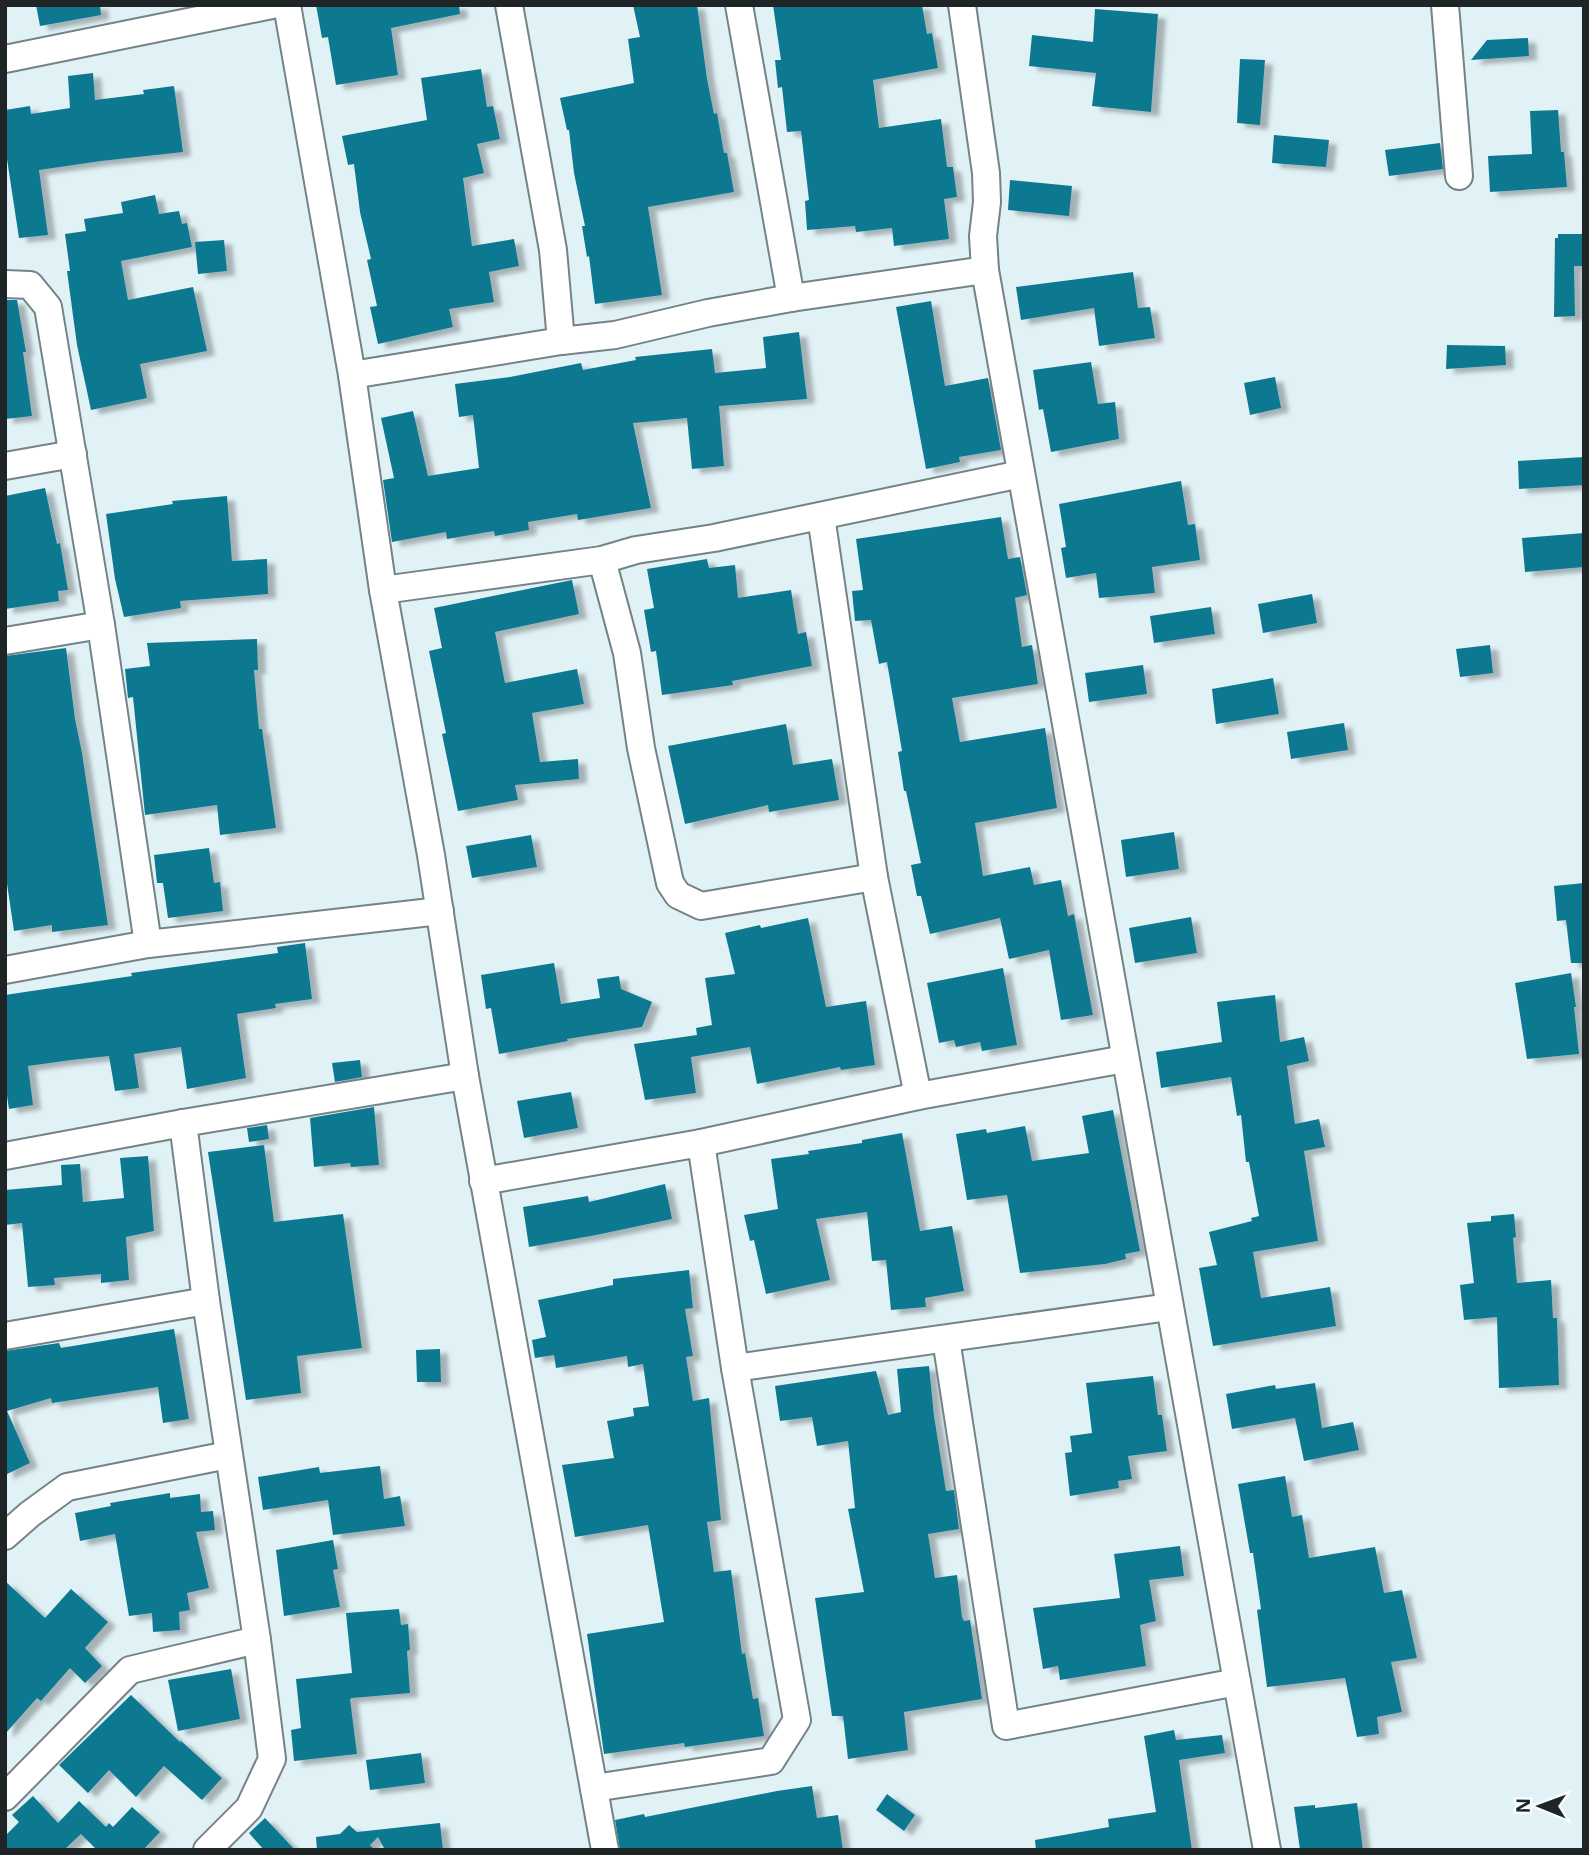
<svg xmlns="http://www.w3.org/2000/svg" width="1589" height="1855" font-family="'Open Sans',sans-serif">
<defs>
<filter id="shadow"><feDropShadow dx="8" dy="4.5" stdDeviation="2" flood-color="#0004"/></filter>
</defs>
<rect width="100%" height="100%" fill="#e1f2f7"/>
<g fill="#0c7990" filter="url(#shadow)">
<path d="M36 5H100L101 15 40 26Z"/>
<path d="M316 5H459L460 14 391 28 398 75 336 85 328 37 322 38Z"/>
<path d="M633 5H697L707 79 714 114 717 113 724 153H727L734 192 648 207 662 295 595 304 589 256 587 257 582 226H585L574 173 569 130H567L560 98 634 83 628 39 640 37Z"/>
<path d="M773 5H922L927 34 932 33 938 68 873 80 879 128 941 119 947 167H953L957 197 944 199 949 239 894 246 892 228 856 232 855 226 807 230 805 201 809 200 801 131 787 132 782 87 778 88 775 60H781Z"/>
<path d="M1095 9 1158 14 1151 112 1092 106 1096 73 1029 66 1032 35 1093 42Z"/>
<path d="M1528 38 1529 56 1471 60 1487 40Z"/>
<path d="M1240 59 1265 60 1260 125 1237 123Z"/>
<path d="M481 69 487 107 493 106 500 139 477 144 484 173 463 178 472 246 514 239 519 266 489 272 494 302 449 309 453 327 378 344 370 307 377 306 367 260 371 259 360 212 354 164 348 165 342 136 427 120 421 78Z"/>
<path d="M93 73 95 100 144 94 143 90 174 86 183 152 101 161 39 170 48 235 19 238 5 146V110L30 106 31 114 70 108 68 76Z"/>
<path d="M1558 110 1561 152H1564L1567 187 1490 192 1488 156 1532 154 1530 111Z"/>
<path d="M1274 135 1329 140 1326 167 1272 163Z"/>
<path d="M1440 143 1443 169 1389 176 1385 150Z"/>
<path d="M1010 180 1072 186 1069 216 1008 210Z"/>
<path d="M155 195 159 214 179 211 182 224 187 223 192 247 121 261 128 300 193 287 207 351 140 364 147 398 91 410 77 345 67 271H70L65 234 86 231 84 219 123 213 121 202Z"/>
<path d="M1558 234H1584V266H1574L1575 316 1554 317 1555 238H1558Z"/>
<path d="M224 240 227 271 198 274 195 242Z"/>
<path d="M1133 272 1138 308 1150 307 1155 338 1099 346 1094 308 1021 320 1016 287Z"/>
<path d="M5 300H17L26 352H23L32 416 5 419Z"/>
<path d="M931 301 945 386 988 378 1001 450 959 457 960 462 926 469 896 307Z"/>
<path d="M799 332 807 399 719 406 724 466 692 469 687 418 633 423 651 508 578 520 577 514 528 522 529 530 495 536 494 531 447 539 446 532 392 542 383 480 394 478 381 418 413 411 428 476 479 468 473 415 459 417 455 384 510 377 581 363 583 370 636 360 635 357 712 349 715 373 766 368 763 337Z"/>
<path d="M1447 345 1505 346 1506 365 1446 369Z"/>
<path d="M1091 362 1098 404 1115 402 1119 439 1051 452 1043 409 1039 410 1033 370Z"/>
<path d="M1275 377 1281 408 1250 415 1244 383Z"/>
<path d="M1584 457V485L1519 489 1518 461Z"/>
<path d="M1181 481 1188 525 1195 524 1200 560 1152 567 1155 593 1099 598 1096 573 1066 578 1061 548 1066 547 1059 504Z"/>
<path d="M45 488 57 544 60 543 68 590 58 591 59 601 5 609V496Z"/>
<path d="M227 496 232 561 267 559 268 594 180 601 181 608 124 617 115 579 106 514 173 504 172 501Z"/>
<path d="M1001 517 1008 559 1020 557 1027 595 1015 598 1022 647 1032 645 1038 684 952 698 960 742 1045 728 1057 808 975 823 983 876 1030 867 1034 885 1061 880 1068 916 1074 914 1093 1015 1061 1020 1049 950 1009 959 1000 918 930 934 921 896H917L911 865 921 863 906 791H904L898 752 902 751 887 662 879 664 871 620 855 621 852 591 863 590 856 539Z"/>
<path d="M1584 533V567L1525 572 1522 538Z"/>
<path d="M707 559 709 568 735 565 738 598 791 590 798 634 806 632 812 666 732 681 733 685 662 695 656 651 651 652 644 610 654 608 647 569Z"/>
<path d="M572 580 579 614 495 632 505 683 577 669 584 704 532 713 540 762 578 759 579 779 515 785 518 800 458 811 442 734 446 733 429 651 442 648 434 608Z"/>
<path d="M1312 594 1317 623 1263 633 1258 604Z"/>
<path d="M1211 607 1215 634 1154 643 1150 616Z"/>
<path d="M257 639 258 670H254L259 729H262L276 828 220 835 217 805 145 815 133 697 128 698 125 669 150 666 147 643Z"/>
<path d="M1490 645 1493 673 1460 677 1456 649Z"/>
<path d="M66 648 75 719 82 753 108 925 52 932V925L14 931 5 870V656Z"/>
<path d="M1143 665 1147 694 1089 702 1085 673Z"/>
<path d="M1273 678 1279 714 1216 724 1212 689Z"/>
<path d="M1344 723 1348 750 1291 759 1287 732Z"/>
<path d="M786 724 793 765 832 759 839 800 769 812 768 805 685 824 668 746Z"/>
<path d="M1174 832 1179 869 1126 877 1121 840Z"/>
<path d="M531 835 537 867 472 878 466 846Z"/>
<path d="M209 848 214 883 220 882 223 911 168 918 163 883H157L154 855Z"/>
<path d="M1584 883V963H1571L1566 920 1557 921 1554 886Z"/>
<path d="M1191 917 1197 953 1135 963 1129 928Z"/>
<path d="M808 918 826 1007 866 1001 875 1065 841 1070 840 1067 757 1084 750 1047 691 1057 696 1093 645 1100 634 1044 697 1035 696 1028 712 1025 705 978 735 974 725 933 760 925 761 928Z"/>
<path d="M305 943 312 999 275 1004 276 1008 237 1014 246 1078 187 1089 181 1047 134 1054 139 1088 115 1091 109 1056 71 1060 28 1066 33 1105 9 1109 5 1083V995L132 976 131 973 278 953 277 947Z"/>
<path d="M554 963 561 1004 600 998 597 979 619 976 621 989 652 1002 642 1027 567 1039 568 1041 499 1054 491 1008 486 1009 481 975Z"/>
<path d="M1003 968 1017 1045 982 1051 980 1042 956 1047 954 1040 939 1043 927 983Z"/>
<path d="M1571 973 1576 1007H1574L1579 1054 1527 1059 1515 983Z"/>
<path d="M1275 995 1280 1042 1304 1037 1309 1061 1287 1066 1295 1124 1319 1119 1325 1147 1304 1151 1318 1241 1253 1252 1261 1298 1330 1287 1336 1326 1213 1346 1199 1268 1217 1265 1209 1232 1252 1221 1251 1218 1259 1216 1249 1162H1246L1241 1115 1237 1116 1231 1077 1161 1088 1156 1052 1222 1042 1217 1002Z"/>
<path d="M360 1060 362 1077 335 1082 332 1063Z"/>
<path d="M571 1092 578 1128 524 1138 517 1101Z"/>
<path d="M374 1107 379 1165 351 1167 350 1163 314 1167 310 1118Z"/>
<path d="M1113 1110 1140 1251 1125 1254 1126 1259 1105 1264 1020 1273 1007 1195 967 1200 956 1134 986 1129 987 1133 1025 1126 1032 1161 1089 1153 1082 1116Z"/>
<path d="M267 1125 269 1139 249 1142 247 1128Z"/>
<path d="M902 1133 920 1231 952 1226 964 1291 925 1298 926 1307 891 1310 886 1260 872 1261 867 1212 816 1219 830 1280 766 1294 754 1240 750 1241 744 1215 778 1209 771 1159 809 1154 808 1151 862 1143V1140Z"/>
<path d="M264 1145 274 1222 343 1214 362 1348 297 1356 301 1393 246 1400 208 1152Z"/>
<path d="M148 1156 154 1231 126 1237 129 1280 101 1283V1274L54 1278 55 1285 28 1287 22 1223 5 1225V1190L62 1185 61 1165 80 1164 83 1202 124 1198 120 1158Z"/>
<path d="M665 1184 672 1219 596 1235 529 1247 523 1207 588 1196 589 1202Z"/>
<path d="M1514 1214 1516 1237 1513 1238 1517 1283 1551 1280 1553 1318H1557L1559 1385 1499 1388 1497 1317 1464 1320 1460 1285 1474 1283 1467 1223 1491 1221V1216Z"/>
<path d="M689 1270 693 1308 685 1309 693 1356 686 1357 693 1401 709 1398 721 1520 707 1522 714 1572 731 1570 742 1654 745 1653 753 1699 758 1698 764 1736 685 1747 684 1743 604 1754 587 1634 664 1622 648 1525 575 1537 562 1465 614 1458 607 1421 634 1416 633 1408 649 1406 643 1364 628 1367 627 1356 556 1368 554 1355 535 1358 532 1340 546 1337 538 1300 613 1285V1279Z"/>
<path d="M174 1329 189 1419 163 1423 158 1387 52 1403 51 1398 7 1411 30 1463 5 1475V1351L59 1343 61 1348Z"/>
<path d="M440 1349 441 1382H417L416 1350Z"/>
<path d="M929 1366 934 1416 946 1491 954 1490 959 1529 928 1534 935 1578 957 1575 962 1617 964 1621 970 1620 982 1699 904 1712 908 1750 848 1759 843 1716H832L815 1598 864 1592 848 1509 855 1508 848 1441 817 1446 812 1417 780 1421 775 1386 876 1371 888 1415 901 1412 897 1369Z"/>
<path d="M1153 1376 1158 1415H1162L1167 1451 1128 1456 1132 1479 1118 1481 1119 1488 1070 1496 1065 1453 1072 1452 1070 1436 1092 1433 1086 1383Z"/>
<path d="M1315 1383 1322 1428 1353 1422 1359 1450 1304 1461 1295 1418 1232 1429 1226 1394 1275 1385 1276 1389Z"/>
<path d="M380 1466 384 1499 400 1496 405 1526 333 1535 328 1500 263 1510 258 1477 319 1467 320 1473Z"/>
<path d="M1285 1476 1292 1517 1302 1515 1309 1558 1375 1547 1384 1593 1402 1590 1417 1658 1391 1662 1402 1712 1377 1717 1379 1734 1357 1737 1345 1678 1267 1687 1257 1610 1261 1609 1253 1553H1250L1238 1484Z"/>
<path d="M170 1493V1498L200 1494 201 1512 213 1511 215 1530 196 1532 209 1588 187 1593 190 1610 179 1612 180 1630 153 1632 152 1613 129 1616 115 1534 80 1541 75 1513 111 1506 110 1503Z"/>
<path d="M333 1540 338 1569 333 1570 340 1607 284 1616 276 1550Z"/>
<path d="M1180 1546 1184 1576 1149 1580 1156 1621 1140 1625 1146 1666 1060 1680 1058 1666 1043 1669 1033 1608 1120 1598 1114 1554Z"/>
<path d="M5 1581 45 1618 71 1589 108 1622 85 1648 102 1666 85 1683 70 1668 41 1701 37 1698 5 1734Z"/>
<path d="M399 1609 401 1625 408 1624 410 1650 407 1651 410 1693 352 1698 350 1699 357 1754 294 1761 291 1730 301 1728 296 1679 352 1673 346 1613Z"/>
<path d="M231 1669 240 1719 178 1731 168 1680Z"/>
<path d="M131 1695 181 1743 180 1740 222 1778 202 1800 164 1766 136 1797 109 1770 88 1793 59 1765Z"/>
<path d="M1174 1730 1176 1740 1222 1735 1225 1753 1179 1760 1192 1850H1036L1035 1840 1109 1827 1108 1819 1156 1812 1144 1736Z"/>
<path d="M421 1753 425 1783 370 1790 366 1760Z"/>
<path d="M812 1786 817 1818 838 1815 843 1850H620L615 1820 644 1814 645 1817 777 1791Z"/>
<path d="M887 1794 915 1815 904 1831 876 1810Z"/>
<path d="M33 1796 58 1823 79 1801 106 1827 109 1823 113 1827 132 1807 160 1832 143 1850H97L81 1834 64 1850H5V1836L19 1822 12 1815Z"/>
<path d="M1357 1803 1363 1850H1300L1294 1807 1315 1805V1808Z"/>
<path d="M265 1818 295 1850H264L249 1833Z"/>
<path d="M440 1823 443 1850H385L378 1837 370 1845 375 1850H317L316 1837 340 1834 349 1825 357 1832Z"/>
</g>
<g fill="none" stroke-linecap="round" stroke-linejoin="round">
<defs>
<g id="minor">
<path d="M287 5 352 375 561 341 615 335 708 313 791 298 985 270"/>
<path d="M509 5 553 250 561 341"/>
<path d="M739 5 791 298"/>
<path d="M962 5 986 173 987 202 983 236 985 270 1267 1850"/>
<path d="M1445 5 1459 176"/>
<path d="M5 59 272 5"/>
<path d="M5 284 30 285 48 307 101 625 148 944 5 970"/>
<path d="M352 375 383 590 431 855 465 1076 605 1850"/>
<path d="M5 466 73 454"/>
<path d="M821 516 874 877 918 1096"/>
<path d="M602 560 627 653 641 748 670 883 678 895 701 906 874 877"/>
<path d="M383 590 602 560 636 550 714 538 1021 474"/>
<path d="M5 641 101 625"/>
<path d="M148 944 440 911"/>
<path d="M183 1123 206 1301 257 1640"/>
<path d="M5 1156 183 1123 465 1076"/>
<path d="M483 1181 701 1143 918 1096 1125 1059"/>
<path d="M5 1336 206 1301"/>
<path d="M946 1339 1006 1726 1237 1682"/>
<path d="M735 1368 1169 1307"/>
<path d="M5 1536 30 1514 67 1487 228 1455"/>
<path d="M594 1788 771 1761 797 1720 735 1368 701 1143"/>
<path d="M5 1797 130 1670 257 1640 272 1759 249 1808 207 1850"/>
</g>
</defs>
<use href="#minor" stroke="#748387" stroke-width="30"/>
<use href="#minor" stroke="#fff" stroke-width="26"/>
</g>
<rect width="1589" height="1855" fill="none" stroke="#1f2526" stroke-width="14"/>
<g transform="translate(1540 1806) rotate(271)" stroke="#f7fdff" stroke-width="5" paint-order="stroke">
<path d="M0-5L12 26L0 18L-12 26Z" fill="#1f2526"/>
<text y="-10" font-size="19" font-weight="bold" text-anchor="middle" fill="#1f2526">N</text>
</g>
</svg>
